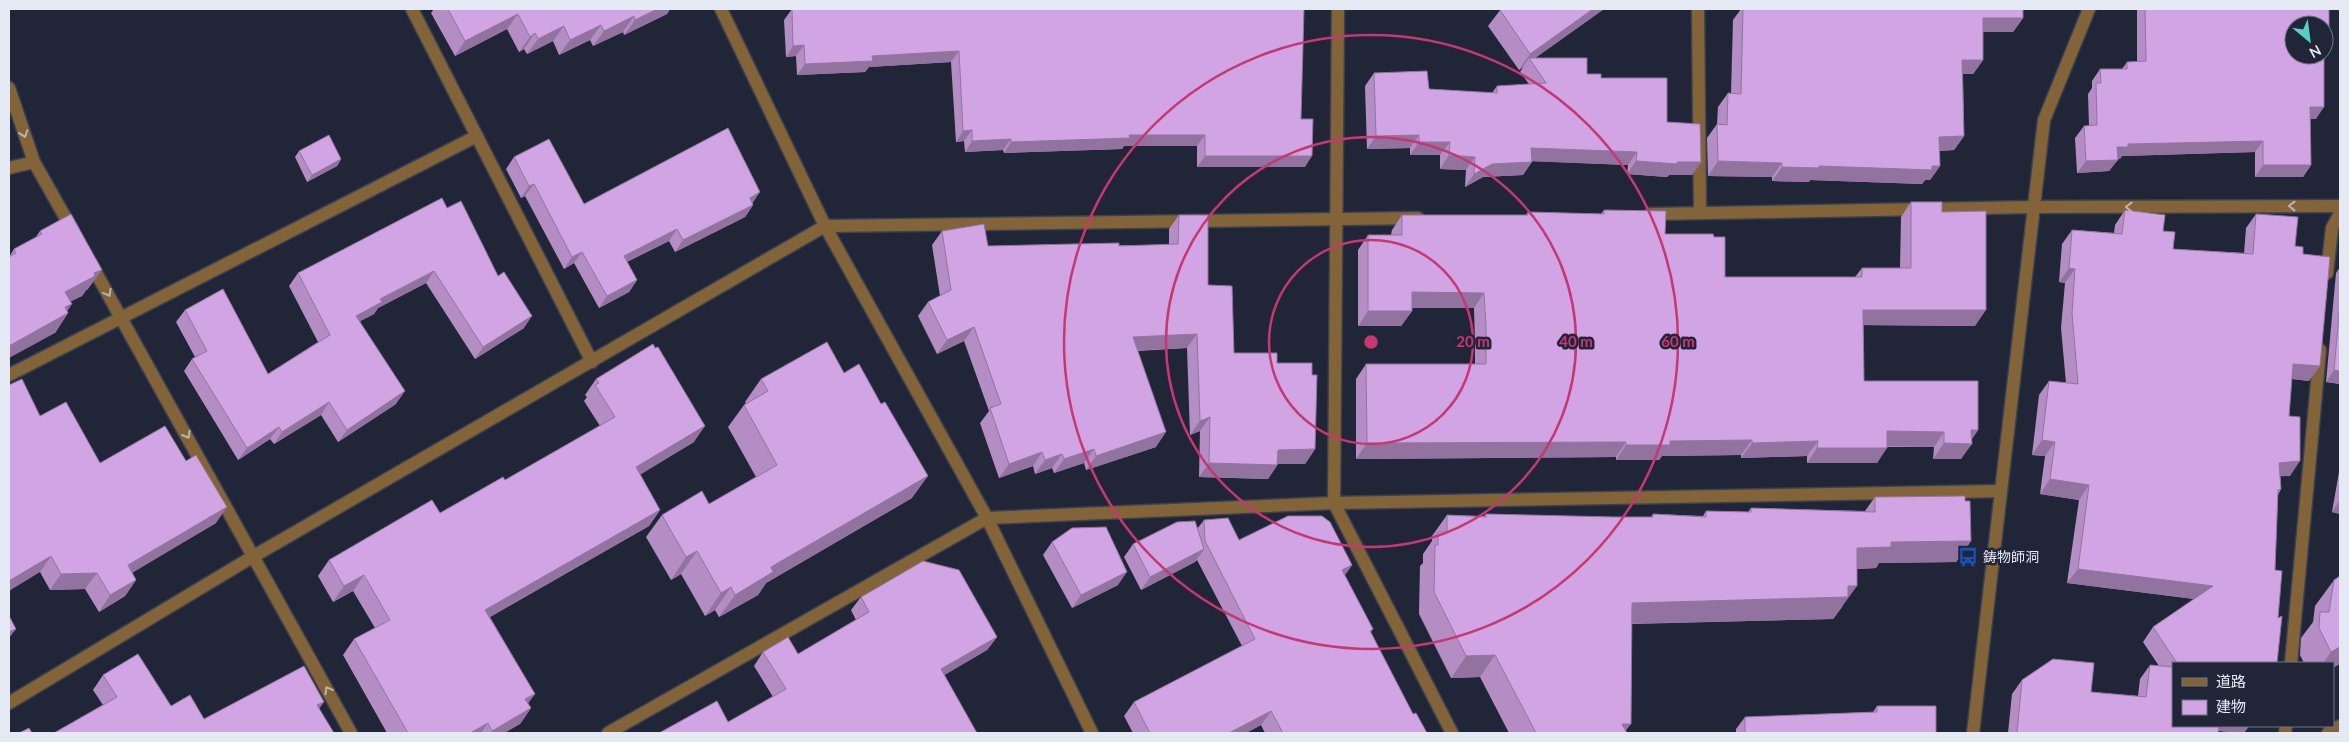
<svg xmlns="http://www.w3.org/2000/svg" width="2349" height="742" font-family="Lato,'Noto Sans JP',sans-serif">
<rect width="100%" height="100%" fill="#202637"/>
<g fill="none" stroke-linecap="round" stroke-linejoin="round">
<defs>
<g id="minor">
<path d="M412 9 592 362"/>
<path d="M1338 9 1334 503 1452 733"/>
<path d="M1698 9 1700 213"/>
<path d="M9 88 34 162 73 231"/>
<path d="M9 168 34 162"/>
<path d="M1650 214 2034 207 2340 206"/>
<path d="M825 226 1418 218"/>
<path d="M90 262 351 733"/>
<path d="M2327 273 2332 228 2340 213"/>
<path d="M9 375 477 136"/>
<path d="M2291 663 2320 350"/>
<path d="M608 733 987 518 1334 503 2001 491"/>
<path d="M2285 733 2286 726"/>
</g>
<g id="tertiary">
<path d="M721 9 825 226 987 518 1092 733"/>
<path d="M9 703 254 556 825 226"/>
<path d="M1973 733 2044 120 2089 9"/>
<path d="M2328 733 2340 726"/>
</g>
</defs>
<use href="#minor" stroke="#3b4151" stroke-width="15"/>
<use href="#tertiary" stroke="#3b4151" stroke-width="15"/>
<use href="#minor" stroke="#836438" stroke-width="12"/>
<use href="#tertiary" stroke="#836438" stroke-width="12"/>
</g>
<g fill="#b48dc4">
<path d="M434 9H670L667 14 624 35 623 32 593 46 590 40 559 55 553 41 527 54 524 49 519 52 507 29 455 56 431 13Z"/>
<path d="M792 9 1301 119 1305 167H1197V146H1124L1122 149 1004 153 1003 150 965 152 964 141 956 142 951 62 869 67 865 72 797 75 796 56 786 57 784 20Z"/>
<path d="M1501 9H1604L1535 58 1601 78 1667 122 1701 162 1692 175H1669L1667 177 1627 174 1628 165 1532 161 1523 175 1483 177 1465 187 1466 170 1440 169V155H1410V148L1367 149 1365 86 1374 73 1429 89 1492 93 1497 86 1529 84 1520 72 1523 67 1519 70 1488 26Z"/>
<path d="M1741 9H2023V18L2013 32H1983V60L1973 74H1963L1964 136 1954 150 1940 151V166L1930 180H1925L1922 184 1810 180 1809 182 1772 181V177L1708 176 1707 138 1717 124 1718 107 1728 93H1731L1733 20Z"/>
<path d="M2137 9H2329L2316 119H2310L2311 165 2303 177H2255V152L2122 156 2120 159H2118L2109 171 2077 173 2075 138 2084 126H2089L2088 94 2092 88V81L2100 69H2122L2127 62H2137Z"/>
<path d="M299 151 341 159 337 166 307 182 295 157Z"/>
<path d="M514 157 584 204 752 203 753 205 745 217 675 252 669 241 627 262 637 280 629 292 599 308 574 263 564 269 525 196 521 198 506 169Z"/>
<path d="M1911 202 1942 212 1975 326 1863 325 1864 381 1978 430 1972 439 1961 459H1933L1934 447H1887L1877 463H1807V456L1741 458V455L1662 456 1659 460H1616V457L1356 459V379L1366 364H1475V342L1474 308H1412V311L1401 326H1358V250L1368 235H1391L1392 230 1402 215H1526L1528 212 1601 214 1604 210 1665 234 1714 237 1725 277H1855L1862 268H1900L1901 217Z"/>
<path d="M447 208 524 328 475 359 426 283 378 308 374 314 360 321 396 404 338 442 321 415 274 444 270 439 238 460 184 371 192 359 195 357 176 322 185 310 268 374 318 342 289 286 298 273Z"/>
<path d="M2125 210 2163 231 2173 249 2244 253 2246 228 2256 214 2295 246 2303 254 2309 381 2292 379 2289 416 2290 476H2280L2281 489 2278 495 2275 570 2278 618 2277 663H2173V726H2249L2244 733 2218 731V733H2008L2012 694 2022 680 2091 692 2138 696 2140 679 2150 665 2159 666 2143 642 2153 627 2194 599 2067 583 2079 500 2040 494 2045 456 2032 455 2039 395 2049 381 2066 383 2061 328 2065 283 2059 282 2062 244 2072 230 2114 233 2115 225Z"/>
<path d="M1179 215 1208 285 1234 353 1277 363 1315 449 1305 464H1278L1268 479 1199 477 1200 431 1190 435 1187 348 1138 351 1156 447 1086 470 1084 463 1054 473 1052 468 1035 474 1033 466 999 478 980 423 989 411 964 341 937 354 918 316 928 302 940 296 932 245 942 231 988 246 1169 245V229Z"/>
<path d="M40 231 88 289 86 290 82 296 70 301 67 311 68 313 55 333 9 257 14 249 36 237Z"/>
<path d="M2340 267V384L2326 382 2336 273Z"/>
<path d="M596 379 694 442 640 474 660 510 649 526 490 617 535 694 528 703 531 708 520 724 504 733H387L343 655 354 639 375 628 353 591 333 602 318 576 329 560 440 513 505 480 600 426 584 401 587 397 585 395Z"/>
<path d="M761 379 912 498 766 583 758 595 719 617 715 610 705 616 681 574 671 580 646 537 662 515 709 504 756 477 728 427 744 405 746 403 745 402Z"/>
<path d="M40 416 100 463 216 523 132 572 136 580 125 596 99 612 85 589 50 590 40 572Z"/>
<path d="M2340 470V514L2332 512 2339 472Z"/>
<path d="M1875 497 1965 501 1971 541 1956 562 1879 563 1876 568 1857 569 1842 607 1833 619 1632 624 1626 731 1627 733H1509L1480 677 1451 678 1419 614 1420 566 1423 563V554L1432 541V536L1447 515 1484 516 1486 514 1614 517H1651L1653 514 1703 516 1706 511 1748 512 1751 508 1865 511Z"/>
<path d="M1204 520 1239 540 1352 565 1345 575 1373 629 1371 632 1413 714 1427 733H1265L1261 725 1246 733H1133L1124 716 1134 702 1242 646 1197 560 1195 562 1141 590 1124 557 1133 544 1197 529Z"/>
<path d="M1052 542 1118 585 1072 608 1043 555Z"/>
<path d="M2334 580 2333 663H2304L2300 655 2301 638 2313 622 2315 606Z"/>
<path d="M861 597 997 637 987 650 944 675 728 722 773 697 754 666 763 652 798 654 856 620 851 610Z"/>
<path d="M103 675 171 706 204 719 319 708 54 733 103 705 93 690Z"/>
<path d="M1877 706 1936 733H1736V729L1745 717 1873 712Z"/>
</g>
<g fill="#9273a0">
<path d="M657 9H670L667 14 624 35 635 20Z"/>
<path d="M1593 9H1604L1531 61 1529 58 1523 67 1519 70 1530 54Z"/>
<path d="M518 14 507 29 455 56 465 41Z"/>
<path d="M634 16 623 32 593 46 604 31Z"/>
<path d="M1983 18H2023L2013 32H1973Z"/>
<path d="M601 25 590 40 559 55 570 40Z"/>
<path d="M564 26 553 41 527 54 538 39Z"/>
<path d="M535 33 524 49 519 52 530 37Z"/>
<path d="M804 45 796 56 786 57 793 46Z"/>
<path d="M2324 46H2329L2324 53Z"/>
<path d="M959 51 951 62 869 67 865 72 797 75 805 64 872 56Z"/>
<path d="M1962 60H1983L1973 74H1953Z"/>
<path d="M2310 107H2324L2316 119H2302Z"/>
<path d="M972 130 964 141 956 142 963 131Z"/>
<path d="M1129 135H1205L1197 146H1124L1122 149 1004 153 1011 142Z"/>
<path d="M1419 135 1410 148 1367 149 1376 136Z"/>
<path d="M1964 136 1954 150 1929 151 1939 137Z"/>
<path d="M1011 139 1003 150 965 152 972 141Z"/>
<path d="M2263 141 2255 152 2122 156 2120 159H2109L2117 147 2128 144Z"/>
<path d="M1419 142H1450L1440 155H1410Z"/>
<path d="M1531 148 1637 152 1628 165 1522 161Z"/>
<path d="M1449 155 1475 157 1466 170 1440 169Z"/>
<path d="M1205 156H1312L1305 167H1197Z"/>
<path d="M341 159 337 166 307 182 312 175Z"/>
<path d="M2118 160 2109 171 2077 173 2086 161Z"/>
<path d="M1636 161 1677 162H1701L1692 175H1669L1667 177 1627 174Z"/>
<path d="M1718 161 1782 163 1772 177 1708 176Z"/>
<path d="M1532 162 1523 175 1483 177 1465 187 1474 174 1492 164Z"/>
<path d="M2263 165H2311L2303 177H2255Z"/>
<path d="M1819 166H1940L1930 180H1925L1922 184 1810 180 1809 182 1772 181 1782 167Z"/>
<path d="M534 184 525 196 521 198 529 186Z"/>
<path d="M760 192 752 204 750 198Z"/>
<path d="M753 205 745 217 675 252 683 240Z"/>
<path d="M677 229 669 241 616 267 624 256Z"/>
<path d="M582 252 574 263 564 269 572 257Z"/>
<path d="M2069 268 2075 269 2065 283 2059 282Z"/>
<path d="M102 270 88 289 86 290 82 296 52 311 65 292 94 273Z"/>
<path d="M434 271 426 283 378 308 374 314 347 328 356 316 380 299Z"/>
<path d="M637 280 629 292 599 308 607 296Z"/>
<path d="M1412 292 1484 293 1474 308H1401Z"/>
<path d="M72 304 64 316 68 313 55 333 9 358V346L65 307Z"/>
<path d="M1863 310H1986L1975 326 1853 325Z"/>
<path d="M1368 311H1412L1401 326H1358Z"/>
<path d="M532 316 524 328 475 359 483 347Z"/>
<path d="M974 327 964 341 937 354 947 340Z"/>
<path d="M1197 334 1187 348 1123 351 1133 337Z"/>
<path d="M2293 364 2320 366 2309 381 2283 378Z"/>
<path d="M2334 370 2340 371V384L2326 382Z"/>
<path d="M405 391 396 404 338 442 347 430Z"/>
<path d="M329 402 321 415 274 444 282 432Z"/>
<path d="M1210 417 1200 431 1190 435 1200 421Z"/>
<path d="M705 426 694 442 625 484 636 467Z"/>
<path d="M279 427 270 439 238 460 247 448Z"/>
<path d="M1971 430H1978L1968 444H1972L1961 459H1933L1944 443Z"/>
<path d="M1887 431 1944 432 1934 447 1876 446Z"/>
<path d="M1166 432 1156 447 1086 470 1096 456Z"/>
<path d="M1752 440 1741 455 1662 456 1659 460H1616L1626 445 1670 441Z"/>
<path d="M2042 440 2055 442 2045 456 2032 455Z"/>
<path d="M1818 441 1807 456 1741 458 1752 443Z"/>
<path d="M1626 442 1616 457 1356 459 1367 443Z"/>
<path d="M1817 448H1887L1877 463H1807Z"/>
<path d="M1094 449 1084 463 1054 473 1064 459Z"/>
<path d="M1315 449 1305 464H1268L1278 450Z"/>
<path d="M1042 452 1033 466 999 478 1009 464Z"/>
<path d="M1062 454 1052 468 1035 474 1045 460Z"/>
<path d="M2300 461 2290 476 2269 477 2279 463Z"/>
<path d="M1209 463 1277 465 1268 479 1199 477Z"/>
<path d="M928 476 912 498 766 583 758 595 719 617 735 595 771 567Z"/>
<path d="M2050 479 2089 485 2079 500 2040 494Z"/>
<path d="M2340 500V514L2332 512Z"/>
<path d="M227 507 216 523 117 582 128 565Z"/>
<path d="M660 510 649 526 474 626 485 610Z"/>
<path d="M1971 541 1956 562 1879 563 1876 568 1842 570 1857 548 1891 542Z"/>
<path d="M1204 549 1195 562 1141 590 1150 577Z"/>
<path d="M697 551 681 574 671 580 686 557Z"/>
<path d="M51 556 40 572 9 591V581Z"/>
<path d="M1352 565 1342 579V570Z"/>
<path d="M2078 569 2213 586 2203 600 2067 583Z"/>
<path d="M1127 572 1118 585 1072 608 1081 595Z"/>
<path d="M97 573 85 589 50 590 61 574Z"/>
<path d="M364 575 353 591 333 602 344 586Z"/>
<path d="M136 580 125 596 99 612 110 595Z"/>
<path d="M1848 586H1857L1833 619 1617 624 1632 603Z"/>
<path d="M731 587 715 610 705 616 721 593Z"/>
<path d="M16 629 9 638V632Z"/>
<path d="M997 637 987 650 931 683 941 669Z"/>
<path d="M2340 647V664L2333 668V663H2323L2331 652Z"/>
<path d="M1495 655 1480 677 1451 678 1466 656Z"/>
<path d="M535 694 523 710 525 699Z"/>
<path d="M324 702 314 716 317 705Z"/>
<path d="M531 708 520 724 504 733H491L492 731Z"/>
<path d="M1271 711 1261 725 1246 733H1229Z"/>
<path d="M488 723 481 733H470Z"/>
<path d="M1622 724H1631L1624 733Z"/>
<path d="M2213 726H2249L2244 733 2210 730Z"/>
</g>
<g fill="#d1a4e4" stroke="#9273a0">
<path d="M448 9H657L635 20 634 16 604 31 601 25 570 40 564 26 538 39 535 33 530 37 518 14 465 41Z"/>
<path d="M792 9H1304L1301 119H1313L1312 156H1205V135H1129L1130 138 1011 142V139L972 141V130L963 131 959 51 872 56 873 61 805 64 804 45 793 46Z"/>
<path d="M1501 9H1593L1530 54 1500 10Z"/>
<path d="M1743 9H2023V18H1983V60H1962L1964 136 1939 137 1940 166H1932V170L1819 166V168L1782 167V163L1718 161 1717 124 1727 125 1728 93 1741 94Z"/>
<path d="M2145 9H2329V46H2324V25H2294V55H2324V107H2310L2311 165H2263V141L2128 144V147H2117L2118 160 2086 161 2084 126 2097 125 2096 83H2101L2100 69H2127V62L2146 61Z"/>
<path d="M1529 58H1587V74H1601V78H1667V122L1700 124 1701 162H1677V164L1636 161 1637 152 1531 148 1532 162 1492 164 1474 174 1475 157 1449 155 1450 142H1419V135L1376 136 1374 73 1427 71 1429 89 1497 93V86L1546 83Z"/>
<path d="M728 128 760 192 750 198 753 205 683 240 677 229 624 256 637 280 607 296 582 252 572 257 534 184 529 186 514 157 549 139 584 204Z"/>
<path d="M329 135 341 159 312 175 299 151Z"/>
<path d="M442 198 447 208 461 201 498 276 504 272 532 316 483 347 434 271 380 299 382 302 356 316 405 391 347 430 329 402 282 432 279 427 247 448 192 359 207 351 185 310 223 289 268 374 330 335 298 273Z"/>
<path d="M1911 202H1942V212L1986 211V310H1863L1864 381H1978V430H1971L1972 444 1944 443V432L1887 431V448H1817L1818 441 1752 443V440L1670 441V445H1626V442L1367 443 1366 364H1486V327L1484 293 1412 292V311H1368V235H1402V215H1528V212L1604 214V210L1666 211 1665 234H1713L1714 237H1725V277H1862V268H1911Z"/>
<path d="M2125 210 2165 215 2163 231 2175 232 2173 249 2253 254 2256 214 2298 217 2295 246 2303 247V254L2330 257 2320 366 2293 364 2289 416 2300 417V461L2279 463 2281 489 2278 490 2275 570 2282 571 2278 618 2282 616 2277 663H2177L2153 627 2213 586 2078 569 2089 485 2050 479 2055 442 2042 440 2049 381 2078 384 2072 313 2075 269 2069 268 2072 230 2122 234Z"/>
<path d="M71 214 102 270 94 273 95 276 65 292 72 304 65 307 68 313 9 346V257L16 253 14 249 42 234 40 231Z"/>
<path d="M1179 215H1208V285L1232 286 1234 353H1277V363H1312V375H1317L1315 449 1278 450 1277 465 1209 463 1210 417 1200 421 1197 334 1133 337 1166 432 1096 456 1094 449 1064 459 1062 454 1045 460 1042 452 1009 464 990 408 1001 404 974 327 947 340 928 302 951 290 942 231 984 224 988 246 1119 243V246L1178 244Z"/>
<path d="M2340 304V371L2334 370Z"/>
<path d="M827 342 844 373 859 364 881 404 885 402 928 476 771 567 773 572 735 595 731 587 721 593 697 551 686 557 662 515 702 491 709 504 777 465 744 405 768 391 761 379Z"/>
<path d="M653 344 655 348 658 347 705 426 636 467 660 510 485 610 535 694 525 699 531 708 492 731 488 723 470 733H408L354 639 390 620 364 575 344 586 329 560 432 500 440 513 503 477 505 480 615 417 595 385 599 383 596 379Z"/>
<path d="M22 379 40 416 66 402 100 463 165 426 186 461 196 455 227 507 128 565 136 580 110 595 97 573 61 574 51 556 9 581V385Z"/>
<path d="M1965 496V501H1970L1971 541 1891 542V547L1857 548V586H1848V597L1632 603 1631 724H1622L1627 733H1536L1495 655 1466 656 1434 592 1435 545H1438V532H1447V515L1486 517V514L1614 517H1653V514L1706 517V511L1751 512V508L1875 512V497Z"/>
<path d="M1288 516H1322L1330 522 1352 565 1342 570 1373 629 1370 631 1413 714 1416 713 1427 733H1283L1271 711 1229 733H1150L1134 702 1255 639 1205 541 1204 520 1228 518 1239 540Z"/>
<path d="M1195 521 1204 549 1150 577 1133 544 1177 522Z"/>
<path d="M1106 527 1127 572 1081 595 1052 542 1072 528Z"/>
<path d="M923 561 959 570 997 637 941 669 977 733H659L717 701 728 722 786 689 763 652 788 637 798 654 869 612 861 597Z"/>
<path d="M2340 576V647L2331 652 2319 628 2320 612H2329L2334 580Z"/>
<path d="M9 616 16 629 9 632Z"/>
<path d="M138 654 171 706 190 695 204 719 304 666 324 702 317 705 334 733H54L117 697 103 675Z"/>
<path d="M2053 659 2094 663 2091 692 2146 697 2150 665 2173 667V726H2219L2218 733H2017L2022 680Z"/>
<path d="M1877 706H1936V733H1745V717L1877 712Z"/>
<path d="M29 728 32 733H19Z"/>
</g>
<defs><path id="oneway-chevron" d="M-2-3.5L2.5 0L-2 3.5" fill="none" stroke-width="1.6" stroke-linecap="round" stroke-linejoin="round" transform="scale(1.25)"/></defs>
<g stroke="#bdb4a9">
<use href="#oneway-chevron" transform="translate(24 134) rotate(71)"/>
<use href="#oneway-chevron" transform="translate(2292 206) rotate(180)"/>
<use href="#oneway-chevron" transform="translate(2129 207) rotate(180)"/>
<use href="#oneway-chevron" transform="translate(108 293) rotate(61)"/>
<use href="#oneway-chevron" transform="translate(187 435) rotate(61)"/>
<use href="#oneway-chevron" transform="translate(328 690) rotate(-119)"/>
</g>
<g fill="none" stroke="#c73772" stroke-width="2.5">
<circle cx="1371" cy="342" r="102"/>
<circle cx="1371" cy="342" r="205"/>
<circle cx="1371" cy="342" r="307"/>
</g>
<defs>
<symbol id="bus-bare" viewBox="-9 -9 18 18"><path d="M-5-6H5V4H4V6H2V4H-2V6H-4V4H-5ZM-3.5-4V0h7V-4ZM-3.5 1.2v1.5H-2V1.2ZM2 1.2v1.5H3.5V1.2Z" fill="#1a4fb4" stroke="#202637" stroke-width="2.5" paint-order="stroke"/></symbol>
</defs>
<g fill-rule="evenodd">
<use href="#bus-bare" x="1954" y="543" width="28" height="28"/>
</g>
<g text-anchor="middle" stroke-width="5" stroke-linejoin="round" paint-order="stroke">
<g font-size="14" fill="#e4e9f4" stroke="#202637" text-anchor="start">
<text x="1983" y="562">鋳物師洞</text>
</g>
</g>
<circle cx="1371" cy="342" r="8" fill="#c73772" stroke="#202637" stroke-width="2.5"/>
<g font-size="15" text-anchor="middle" font-weight="bold" fill="#c73772" stroke="#202637" stroke-width="5" stroke-linejoin="round" paint-order="stroke">
<text x="1473" y="347">20 m</text>
<text x="1576" y="347">40 m</text>
<text x="1678" y="347">60 m</text>
</g>
<rect width="2349" height="742" fill="none" stroke="#e4e9f4" stroke-width="20"/>
<rect x="2172" y="662" width="162" height="65" fill="#202637" stroke="#6e7483"/>
<rect x="2182" y="678" width="25" height="8" fill="#836438" stroke="#6e7483"/>
<text x="2216" y="687" font-size="15" fill="#e4e9f4">道路</text>
<rect x="2182" y="700" width="25" height="15" fill="#d1a4e4" stroke="#6e7483"/>
<text x="2216" y="712" font-size="15" fill="#e4e9f4">建物</text>
<g transform="translate(2309 40) rotate(151)"><circle r="24" fill="#202637" stroke="#6e7483"/>
<path d="M0-4L9 19L0 12L-9 19Z" fill="#55cec5"/>
<text y="-8" font-size="14" font-weight="bold" text-anchor="middle" fill="#e4e9f4">N</text>
</g>
</svg>
